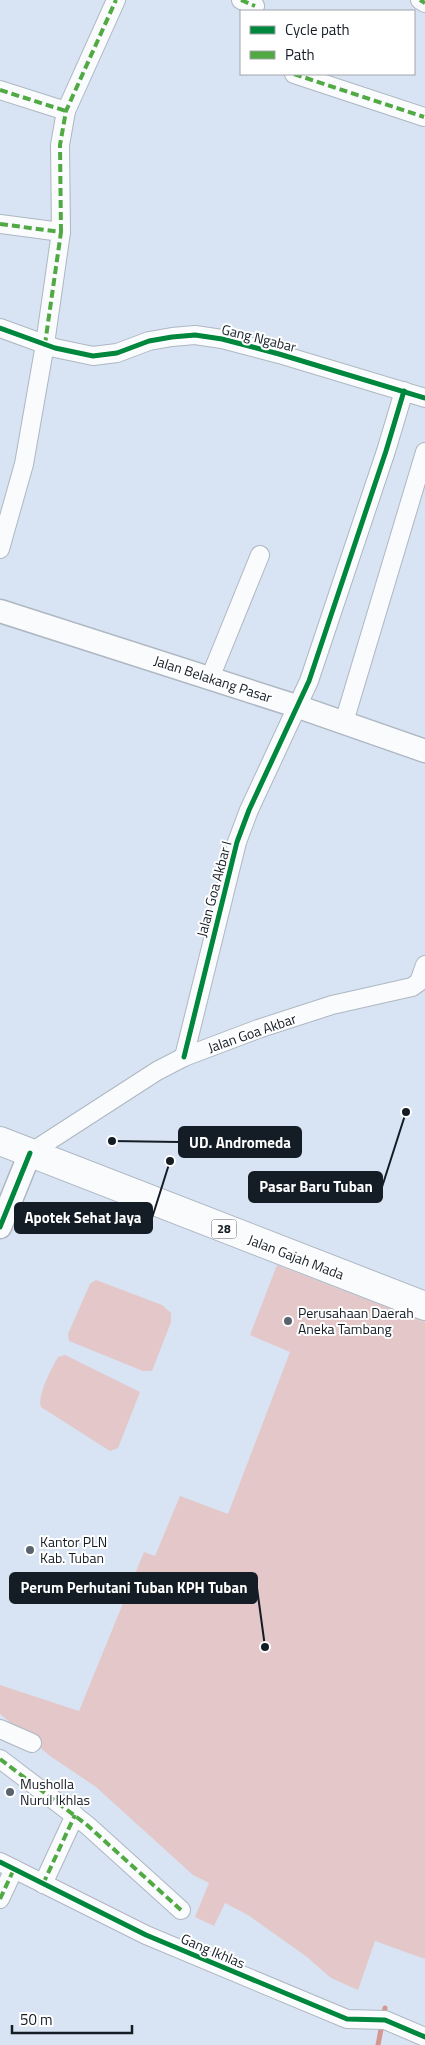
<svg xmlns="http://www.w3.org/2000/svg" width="425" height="2045" font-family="'Titillium Web',sans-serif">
<rect width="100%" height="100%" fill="#d8e4f3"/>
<g fill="#e4c7c8">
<path d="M277 1265 425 1322V1959L375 1941 358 1990 331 1978 307 1957 248 1915 225 1903 214 1926 195 1917 209 1883 193 1875 96 1787 50 1756 0 1714V1685L79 1711 144 1552 155 1556 180 1496 228 1514 290 1352 250 1335Z"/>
<path d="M96 1280 162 1305 171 1313V1322L152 1371H143L69 1341 68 1334 90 1284Z"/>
<path d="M65 1355 140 1392 118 1448 110 1451 41 1407C37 1395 52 1368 58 1357Z"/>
</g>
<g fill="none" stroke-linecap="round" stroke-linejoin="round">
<path stroke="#d79791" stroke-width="5" d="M378 2045 385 2008"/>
<defs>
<g id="minor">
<path d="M241 0 255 6"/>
<path d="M420 0 425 3"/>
<path d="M294 74 424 117"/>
<path d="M0 90 66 111"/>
<path d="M0 224 61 232 45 344 24 464 0 549"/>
<path d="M61 232 60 145 66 111 116 0"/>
<path d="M0 328 55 348 93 356 117 353 149 341 172 337 195 335 222 339 279 354 425 398"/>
<path d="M210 678 260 555"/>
<path d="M344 722 425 452"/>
<path d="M184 1057 237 842 249 810 309 681 386 451 404 391"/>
<path d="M30 1153 157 1071 184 1057 258 1029 332 1005 412 987 419 982 425 965"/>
<path d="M0 1729 32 1743"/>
<path d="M0 1759 87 1825 181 1910"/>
<path d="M0 1862 146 1935 347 2019 385 2020 425 2037"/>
<path d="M43 1884 75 1815"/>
<path d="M0 1899 14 1869"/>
</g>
<g id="tertiary">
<path d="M0 611 296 706 425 751"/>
<path d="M0 1227 30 1153"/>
</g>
<path id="trunk" d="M0 1141 425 1306"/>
</defs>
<use href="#minor" stroke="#aeb7c2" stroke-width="20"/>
<use href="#tertiary" stroke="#aeb7c2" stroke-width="25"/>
<use href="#trunk" stroke="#aeb7c2" stroke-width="30"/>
<use href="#minor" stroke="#f9fbfd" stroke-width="18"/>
<use href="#tertiary" stroke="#f9fbfd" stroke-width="22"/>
<use href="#trunk" stroke="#f9fbfd" stroke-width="28"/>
<g stroke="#51a944" stroke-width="4" stroke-dasharray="8 4" stroke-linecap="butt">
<path d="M241 0 255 6"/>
<path d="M420 0 425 3"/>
<path d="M294 74 424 117"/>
<path d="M0 90 66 111"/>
<path d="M0 224 61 232 45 344"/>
<path d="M61 232 60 145 66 111 116 0"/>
<path d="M0 1759 87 1825 181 1910"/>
<path d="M43 1884 75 1815"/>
<path d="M0 1899 14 1869"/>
</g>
<defs>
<g id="cycleway">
<path d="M0 328 55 348 93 356 117 353 149 341 172 337 195 335 222 339 279 354 425 398"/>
<path d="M184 1057 237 842 249 810 309 681 386 451 404 391"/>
<path d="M0 1227 30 1153"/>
<path d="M0 1862 146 1935 347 2019 385 2020 425 2037"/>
</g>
</defs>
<use href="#cycleway" stroke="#fff" stroke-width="8"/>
<use href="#cycleway" stroke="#00873e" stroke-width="5"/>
</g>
<g fill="#59626d" stroke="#fff" stroke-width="2">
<circle cx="288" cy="1321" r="5"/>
<circle cx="30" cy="1550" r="5"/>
<circle cx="10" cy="1792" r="5"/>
</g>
<g text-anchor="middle" stroke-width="4" stroke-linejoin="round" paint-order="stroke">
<rect fill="#fff" stroke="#5a6066" stroke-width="1" x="211.5" y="1219.5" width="25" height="19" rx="4"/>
<g font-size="12" font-weight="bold" fill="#141c25">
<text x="224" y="1233">28</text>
</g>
<g font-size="14" fill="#141c25" stroke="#fff">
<text transform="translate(259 338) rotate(14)" y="5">Gang Ngabar</text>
<text transform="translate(213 679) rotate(18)" y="5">Jalan Belakang Pasar</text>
<text transform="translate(214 889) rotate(-75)" y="5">Jalan Goa Akbar I</text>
<text transform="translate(252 1033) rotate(-19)" y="5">Jalan Goa Akbar</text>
<text transform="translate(296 1257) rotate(21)" y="5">Jalan Gajah Mada</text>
<text transform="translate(213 1951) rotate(23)" y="5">Gang Ikhlas</text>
</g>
<g font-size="14" fill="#141c25" stroke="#fff" text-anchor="start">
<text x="298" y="1318">Perusahaan Daerah<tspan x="298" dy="16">Aneka Tambang</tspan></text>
<text x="40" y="1547">Kantor PLN<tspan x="40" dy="16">Kab. Tuban</tspan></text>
<text x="20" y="1789">Musholla<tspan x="20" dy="16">Nurul Ikhlas</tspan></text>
</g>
</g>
<path fill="none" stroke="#141c25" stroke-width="2" d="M112 1141L179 1142M406 1112L382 1187M170 1161L152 1218M265 1647L257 1588"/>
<g fill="#141c25" stroke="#fff" stroke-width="2">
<circle cx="112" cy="1141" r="5"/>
<circle cx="406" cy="1112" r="5"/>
<circle cx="170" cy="1161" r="5"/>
<circle cx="265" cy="1647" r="5"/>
</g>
<g fill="#141c25" stroke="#141c25" stroke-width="2">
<rect x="179" y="1127" width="122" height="30" rx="5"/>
<rect x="249" y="1172" width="133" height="30" rx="5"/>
<rect x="15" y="1203" width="137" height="30" rx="5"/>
<rect x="10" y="1573" width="247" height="30" rx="5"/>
</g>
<g font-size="15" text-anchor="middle" font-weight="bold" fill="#fff">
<text x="240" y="1148">UD. Andromeda</text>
<text x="316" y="1192">Pasar Baru Tuban</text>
<text x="83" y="1223">Apotek Sehat Jaya</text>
<text x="134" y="1593">Perum Perhutani Tuban KPH Tuban</text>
</g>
<rect x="240" y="10" width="175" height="65" fill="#ffffff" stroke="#a1a4a8"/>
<rect x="250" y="26" width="25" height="8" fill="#00873e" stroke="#a1a4a8"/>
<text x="285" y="35" font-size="15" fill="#141c25">Cycle path</text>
<rect x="250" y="51" width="25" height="8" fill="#51a944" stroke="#a1a4a8"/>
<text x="285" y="60" font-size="15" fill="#141c25">Path</text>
<path d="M12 2025v8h120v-8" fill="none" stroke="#141c25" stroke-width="2.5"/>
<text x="20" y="2025" font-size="15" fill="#141c25" stroke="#ffffff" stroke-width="4" paint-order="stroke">50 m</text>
</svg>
